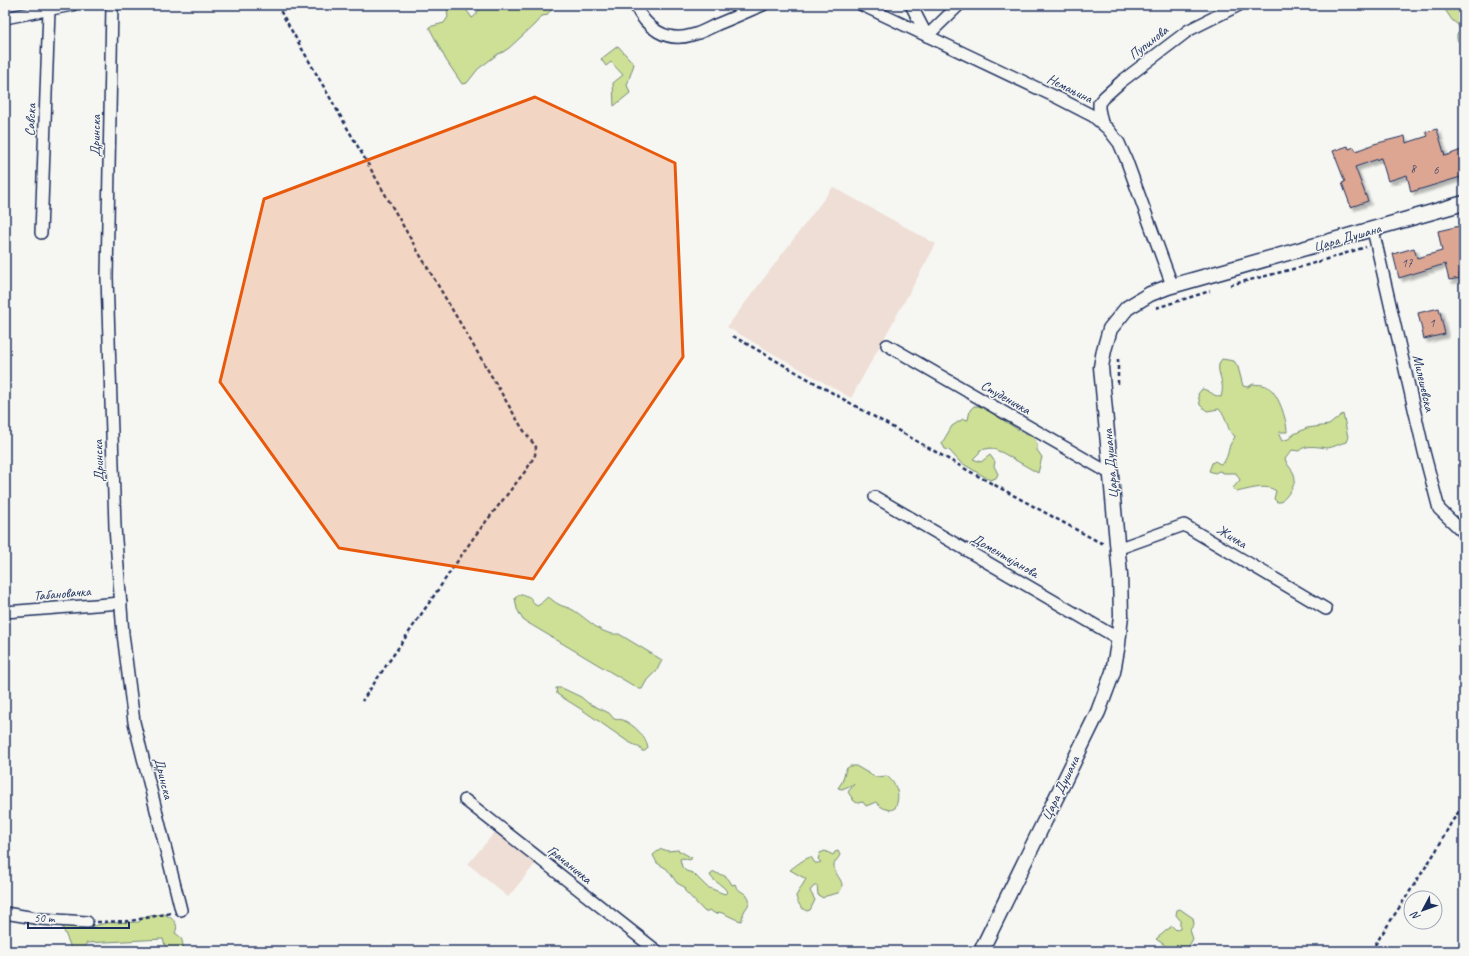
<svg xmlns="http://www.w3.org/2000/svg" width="1469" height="956" font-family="Caveat,sans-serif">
<defs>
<filter id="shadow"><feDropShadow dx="3.5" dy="3.5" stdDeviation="1" flood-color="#0004"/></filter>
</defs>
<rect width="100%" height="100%" fill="#f6f6f2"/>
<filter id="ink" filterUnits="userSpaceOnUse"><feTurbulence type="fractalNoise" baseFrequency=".025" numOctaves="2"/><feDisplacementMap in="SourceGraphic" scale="8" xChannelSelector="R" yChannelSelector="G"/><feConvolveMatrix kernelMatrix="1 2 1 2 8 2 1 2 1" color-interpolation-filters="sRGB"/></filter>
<g filter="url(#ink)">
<g fill="#eeded5">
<path d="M833 187 936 244 851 398 727 327Z"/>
<path d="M496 831 536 863 508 897 468 864Z"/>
</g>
<g fill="#cde095" stroke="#74887a">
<path d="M452 5H463L472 18C477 15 479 11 479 5H491L494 7 497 5H554L555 7 547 14 548 15 542 16 534 25 509 48 503 52 498 54 478 69 467 83 462 84 446 60 429 27 444 23 448 17 447 12Z"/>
<path d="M1442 5H1464V51L1457 39V34L1461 31 1458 25 1452 20Z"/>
<path d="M618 46 634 64 627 85 630 93 614 106 613 83 623 75 611 62 606 66 601 59Z"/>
<path d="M1222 359 1234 361 1238 367 1243 386 1248 387 1253 384C1257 385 1262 384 1266 386 1278 391 1287 420 1287 432H1280L1279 435 1282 441 1291 438 1292 435 1307 428 1329 425 1340 416 1343 414 1348 437 1346 442C1341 443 1332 448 1327 448 1318 447 1305 444 1299 451L1292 450 1285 459C1287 465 1290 467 1293 472 1299 483 1288 495 1281 502H1277L1274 499 1276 491C1266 483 1248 490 1236 492L1233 488 1240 480 1236 473H1224L1219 471 1215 473 1209 471 1212 463 1215 461 1220 464 1224 462C1228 456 1228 451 1230 445 1231 442 1234 440 1235 436 1228 432 1228 424 1225 418 1224 414 1221 412 1219 409L1207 411 1200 405 1198 394 1202 389C1210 390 1214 397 1221 397 1222 393 1223 388 1222 384 1221 375 1215 367 1222 359Z"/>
<path d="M974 406H981L1025 434 1033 437 1037 444V450L1042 457 1038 473 1003 453 991 448 980 450 979 453 973 459 981 462 990 455 995 462 994 466 998 474 996 478 990 480 960 462 949 450 945 449 942 443 952 426 963 419 968 420 970 410Z"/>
<path d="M519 595C525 595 532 596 533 603L537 606C542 604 543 600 548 597 552 599 554 602 558 604 563 607 568 607 573 610 587 618 601 636 619 634L662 660 657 670 647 680 642 689H639L523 620 517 609 515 598Z"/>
<path d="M556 688H562L581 697 588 703 609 713 614 719C617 720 620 719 623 720 634 725 646 736 648 748L645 751H642L640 748 627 741 584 711 557 694Z"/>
<path d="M850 766H856L875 777 887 776C897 785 901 795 895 808L891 810C884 809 880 807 876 802L866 806 863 802 857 803 854 801 848 792 854 784 842 789 838 788 842 782 846 769Z"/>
<path d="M662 849 668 851 678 850 692 858 690 860 683 858 680 859 682 867 686 871 693 873 707 887 722 893 725 894 727 892C723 884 713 882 710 875L714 872C724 877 726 873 732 885L735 884C737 893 752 893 749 903 748 907 745 909 744 912 742 915 743 918 741 921 733 919 727 914 719 912L717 914 714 913 710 910 705 912 684 890 686 888 677 883 667 869 657 863 653 855 658 851Z"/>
<path d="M825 851 833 855 835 852 838 851 840 855C838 859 834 862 834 866 834 876 849 883 838 893L826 896 823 898 818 895 817 885 813 887 810 891 815 900 810 910 807 911C801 909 797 902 796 896L806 879 790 870C795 866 805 858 811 857L815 863H818L821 862 818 859 820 853Z"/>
<path d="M1180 909 1193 918 1194 924 1190 930 1193 939 1188 947 1189 951H1168L1166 946 1156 939 1172 926 1176 930 1180 929V920L1176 915 1177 910Z"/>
<path d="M164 914C172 918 180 923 175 933 182 937 183 941 183 949L185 951H167L163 939 86 943 85 951H70V945L62 926 86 928 106 923 139 922 144 917Z"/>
</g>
<g fill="#dca692" stroke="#1b2f5e" filter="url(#shadow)">
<path d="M1437 129 1445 156 1464 149V176L1411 192 1407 175 1388 181 1381 158 1355 167 1368 201 1351 207 1342 183 1345 182 1333 151 1348 146 1349 149 1354 147 1356 151 1374 144 1405 136 1406 143 1428 136 1426 132Z"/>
<path d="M1464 225V274H1459L1460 278 1449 280 1445 264 1399 278 1393 254 1414 248 1417 258 1442 251 1438 231Z"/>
<path d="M1439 308 1445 334 1424 339 1418 313Z"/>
</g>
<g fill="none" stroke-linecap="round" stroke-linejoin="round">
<defs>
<g id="minor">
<path d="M112 5 107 277 115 527 123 634 134 722 181 910"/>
<path d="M635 5C646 28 666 43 692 35 701 33 709 28 718 24 733 18 748 11 763 5"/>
<path d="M862 5 1058 98 1093 116 1108 129 1119 143 1126 159 1172 285"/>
<path d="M911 5 927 36 959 5"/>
<path d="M5 18 72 5"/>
<path d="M1102 123 1099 109V103L1103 98 1122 81 1189 30 1239 5"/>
<path d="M1373 230 1424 452 1439 509 1464 533"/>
<path d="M41 233 49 10"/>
<path d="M887 345 1111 474"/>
<path d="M875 497 1119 639"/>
<path d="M1117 549 1184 525 1326 609"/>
<path d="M5 612 121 603"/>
<path d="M465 800 657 951"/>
<path d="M5 913 41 919 87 922"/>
</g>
<path id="tertiary" d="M981 951 1098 712 1113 672 1118 644 1121 615 1120 575 1101 367 1104 350 1110 329 1127 308 1150 294 1168 287 1464 203"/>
</defs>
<use href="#minor" stroke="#1b2f5e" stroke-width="14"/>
<use href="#tertiary" stroke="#1b2f5e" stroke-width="17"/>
<g stroke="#1b2f5e" stroke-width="2.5" stroke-dasharray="4 3" stroke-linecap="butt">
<path d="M277 5 413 243 522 428 536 447 535 455 527 469 474 537 362 701"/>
<path d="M1230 285 1301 267 1366 247"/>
<path d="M1156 308 1210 291"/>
<path d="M733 336 969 471 1097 541 1104 544"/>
<path d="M1118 384V357"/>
<path d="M97 922 130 921 171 913"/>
<path d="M1371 951 1436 851 1451 823 1464 804"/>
</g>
<use href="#minor" stroke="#f6f6f2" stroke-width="11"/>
<use href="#tertiary" stroke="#f6f6f2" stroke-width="14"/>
</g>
</g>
<path fill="#e8590c" fill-opacity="0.2" stroke="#e8590c" stroke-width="3" stroke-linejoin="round" d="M535 97 675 163 683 357 533 579 339 548 220 382 264 199Z"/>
<g text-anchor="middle" stroke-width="3" stroke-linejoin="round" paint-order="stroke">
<g font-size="12" fill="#4b4d6b">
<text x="1413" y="173">8</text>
<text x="1436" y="174">6</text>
<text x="1407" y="267">17</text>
<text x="1432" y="327">1</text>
</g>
<g font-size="14" fill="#1b2f5e" stroke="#f6f6f2">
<text transform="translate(1148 42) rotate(-38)" y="5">Пупинова</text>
<text transform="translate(1070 88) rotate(26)" y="5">Немањина</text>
<text transform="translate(30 120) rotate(-87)" y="5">Савска</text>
<text transform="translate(95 136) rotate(-89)" y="5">Дринска</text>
<text transform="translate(1347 237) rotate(-16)" y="5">Цара Душана</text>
<text transform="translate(1424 383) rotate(77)" y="5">Милешевска</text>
<text transform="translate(1006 397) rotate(30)" y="5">Студеничка</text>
<text transform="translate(98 461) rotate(-92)" y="5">Дринска</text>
<text transform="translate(1110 464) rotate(-95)" y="5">Цара Душана</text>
<text transform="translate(1232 536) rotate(31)" y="5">Жичка</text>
<text transform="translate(1005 555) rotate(30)" y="5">Доментијанова</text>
<text transform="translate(62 593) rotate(-5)" y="5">Табановачка</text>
<text transform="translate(164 778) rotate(76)" y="5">Дринска</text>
<text transform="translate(1060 788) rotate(-64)" y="5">Цара Душана</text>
<text transform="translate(570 864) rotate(39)" y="5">Грачаничка</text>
</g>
</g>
<rect width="1469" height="956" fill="none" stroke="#f6f6f2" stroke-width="20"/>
<rect x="10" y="10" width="1449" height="936" fill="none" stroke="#1b2f5e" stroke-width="1.5" filter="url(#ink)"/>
<g transform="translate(1423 910) rotate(229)"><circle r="19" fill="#f6f6f2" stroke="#9ea6b7"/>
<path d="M0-3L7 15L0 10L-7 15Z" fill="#1b2f5e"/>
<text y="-6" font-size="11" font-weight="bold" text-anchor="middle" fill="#1b2f5e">N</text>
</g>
<path d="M28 922v6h101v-6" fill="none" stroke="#1b2f5e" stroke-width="2"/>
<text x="34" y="922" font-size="12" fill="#1b2f5e" stroke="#f6f6f2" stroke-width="3" paint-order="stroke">50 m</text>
</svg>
